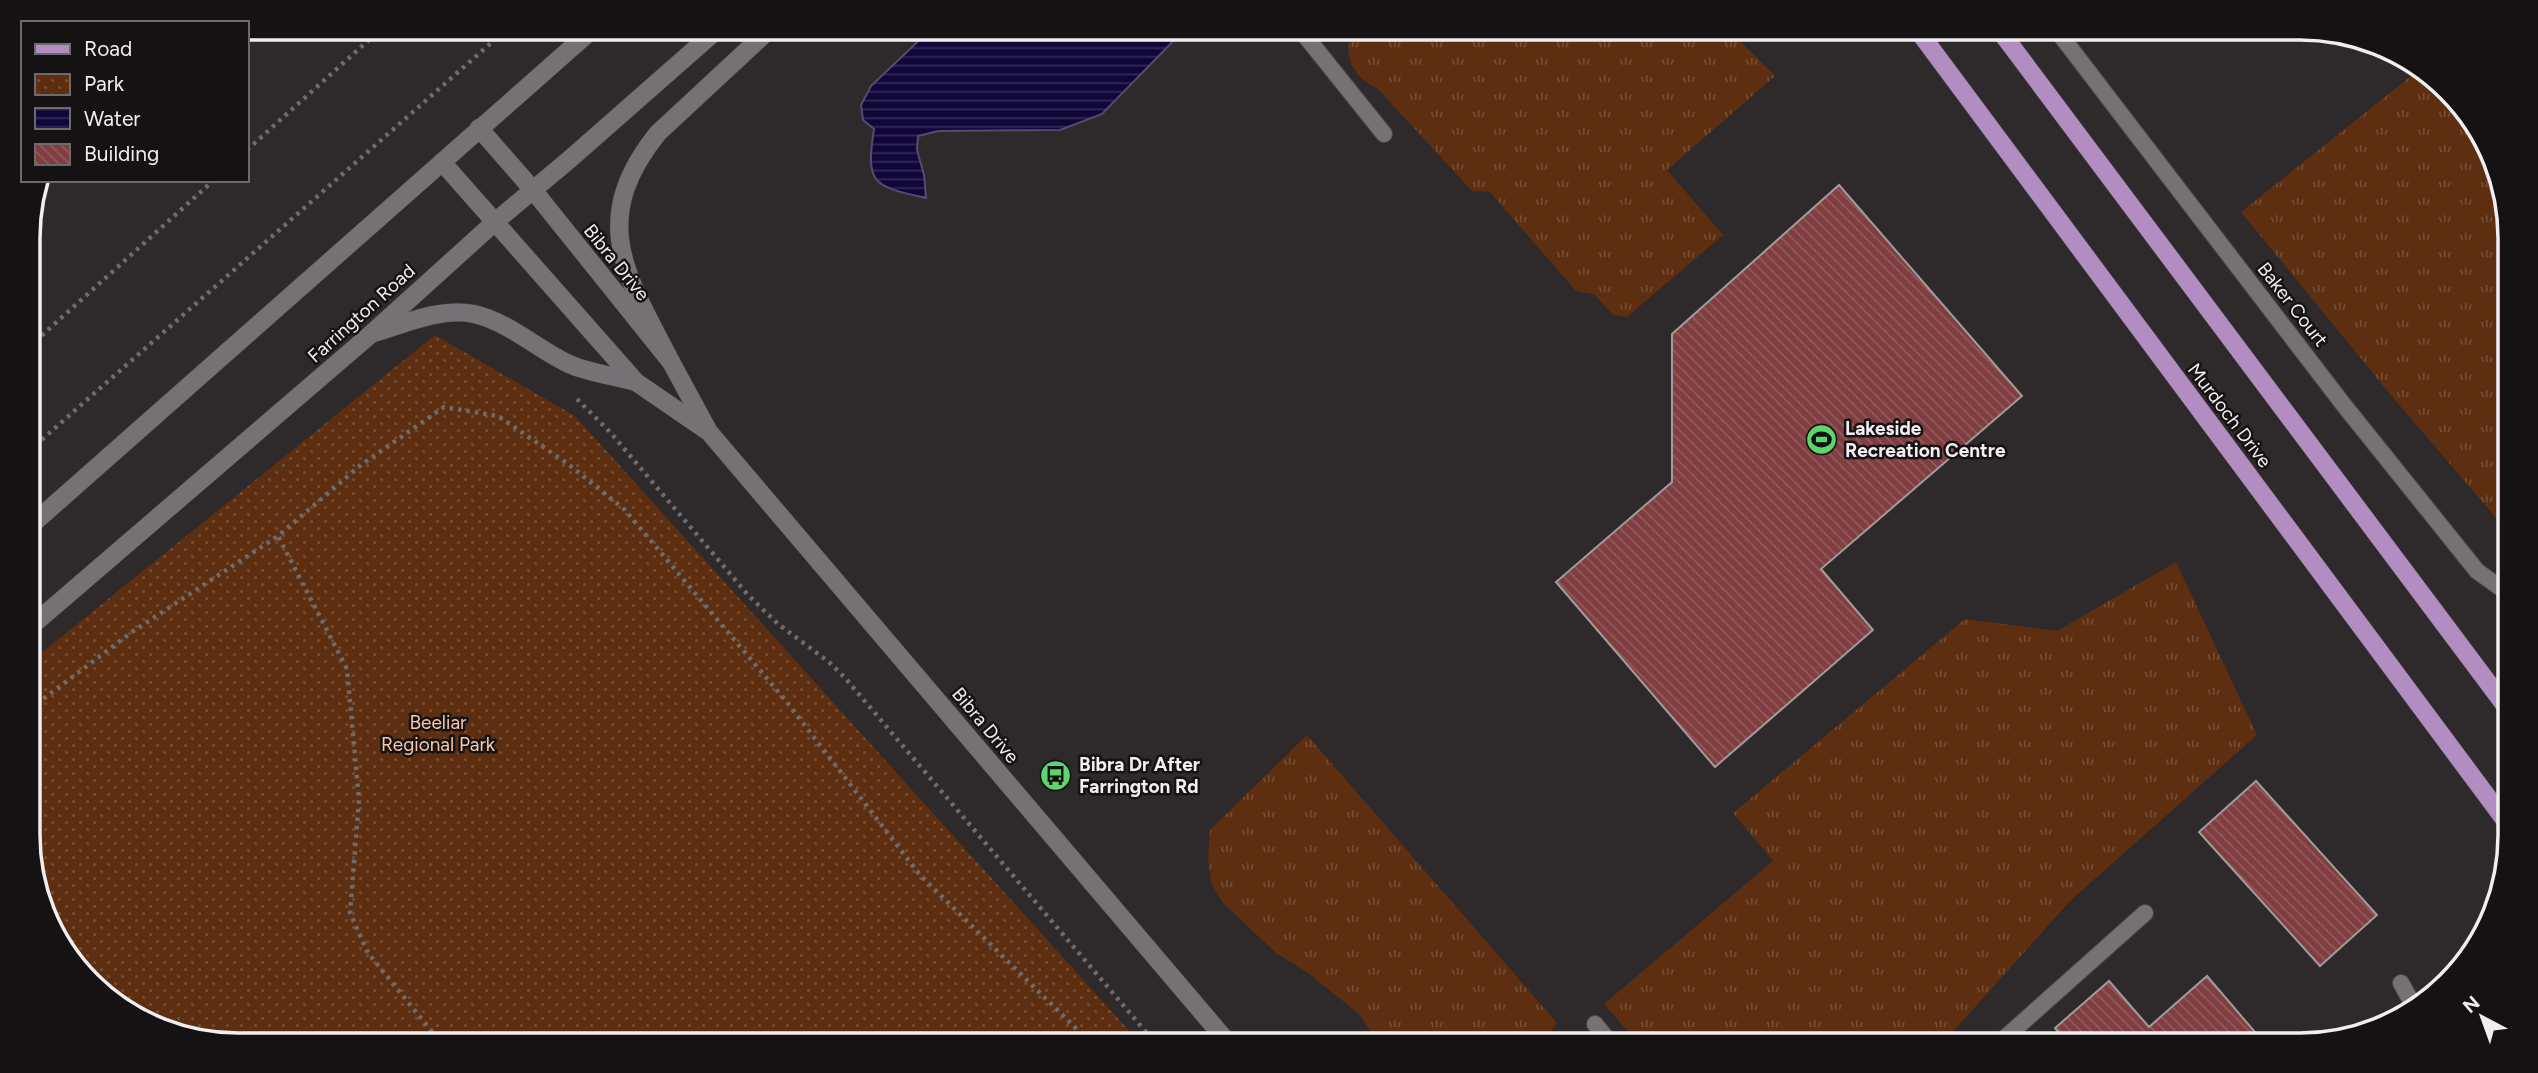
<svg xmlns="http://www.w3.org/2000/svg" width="2538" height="1073" font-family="Figtree,sans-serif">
<defs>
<pattern id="grass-tufts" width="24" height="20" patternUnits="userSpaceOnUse" patternTransform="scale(1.75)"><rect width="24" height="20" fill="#5d2e0f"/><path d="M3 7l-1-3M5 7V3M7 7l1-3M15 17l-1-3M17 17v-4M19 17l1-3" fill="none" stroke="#754d32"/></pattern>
<pattern id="park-dots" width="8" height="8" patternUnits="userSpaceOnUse" patternTransform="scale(1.75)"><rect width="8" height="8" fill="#5d2e0f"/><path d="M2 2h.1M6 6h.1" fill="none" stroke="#754d32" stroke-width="1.8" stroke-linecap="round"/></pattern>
<pattern id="water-rules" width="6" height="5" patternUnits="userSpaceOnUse" patternTransform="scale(1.75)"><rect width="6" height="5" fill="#100639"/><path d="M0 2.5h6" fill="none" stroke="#332b56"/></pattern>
<pattern id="building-back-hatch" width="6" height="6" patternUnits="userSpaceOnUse" patternTransform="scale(1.75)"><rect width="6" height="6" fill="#803e41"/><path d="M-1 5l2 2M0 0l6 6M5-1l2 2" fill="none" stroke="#925a5d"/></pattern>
</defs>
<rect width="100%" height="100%" fill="#2e292b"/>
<g fill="url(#grass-tufts)">
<path d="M1354 28H1727L1775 76 1667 170 1723 235 1627 317 1613 315 1594 294 1576 291 1490 192 1472 191 1378 89C1352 76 1341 55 1354 28Z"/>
<path d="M2416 72 2466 110 2508 212 2509 533 2390 394 2241 212Z"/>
<path d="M2176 562 2257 735 2070 901 1941 1045H1640L1604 1004 1773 861 1733 813 1965 619 2057 631Z"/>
<path d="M1307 735 1557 1023 1540 1045H1380L1359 1014 1308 973 1276 953 1222 902 1211 882 1208 858 1210 830Z"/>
</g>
<path fill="url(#park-dots)" d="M435 335 575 416 1142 1045H239L158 1029 72 963 30 862 29 663Z"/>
<path fill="url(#water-rules)" stroke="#544c70" stroke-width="2" d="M932 28H1186L1102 114 1060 130 938 131 918 136 917 150 924 175 926 198C874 186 865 186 874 129L863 120 861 105 871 86Z"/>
<g fill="url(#building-back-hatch)" stroke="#a29b9b" stroke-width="2">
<path d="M1839 185 2022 396 1821 569 1873 630 1715 767 1556 582 1672 482V334Z"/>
<path d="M2256 781 2377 915 2320 966 2199 832Z"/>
<path d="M2207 976 2266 1045H2069L2055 1028 2109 981 2149 1027Z"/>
</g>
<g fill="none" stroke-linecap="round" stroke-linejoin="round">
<defs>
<g id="service">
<path d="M1299 28 1384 134"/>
<path d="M2055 28 2343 404 2477 571 2509 594"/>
<path d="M2401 983 2415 1008"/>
<path d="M1595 1024 1612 1045"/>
<path d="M1997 1045 2145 913"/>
</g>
<g id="tertiary">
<path d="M479 128 533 190 671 362 709 432 1230 1045"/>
<path d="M442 162 636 382 706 430"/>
</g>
<g id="secondary">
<path d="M374 333C404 324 441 307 474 314 509 322 537 349 569 364 589 373 615 376 636 382"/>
<path d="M671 362C627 276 587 221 658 133L771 28"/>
<path d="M29 527 594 28"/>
<path d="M29 628 371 334 496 221 570 159 719 28"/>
</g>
<g id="primary">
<path d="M1916 28 2510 827"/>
<path d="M1998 28 2510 712"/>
</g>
</defs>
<use href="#service" stroke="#4b4749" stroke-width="18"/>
<use href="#tertiary" stroke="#4b4749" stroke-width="19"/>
<use href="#secondary" stroke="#4b4749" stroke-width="19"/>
<use href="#primary" stroke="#4b4749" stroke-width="19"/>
<g stroke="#6f6b6d" stroke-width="4.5" stroke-dasharray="3.5 5" stroke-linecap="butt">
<path d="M247 150 382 28"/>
<path d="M29 347 214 180"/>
<path d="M577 399 610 432 748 595 778 624 829 662 846 679 1157 1045"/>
<path d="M29 451 508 28"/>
<path d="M30 709 132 632 278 536"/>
<path d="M443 1045 368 953 350 913 359 800 347 669 278 536 361 465 444 407 498 416 568 464 624 509 786 701 920 875 1093 1045"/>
</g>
<use href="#service" stroke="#767174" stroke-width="16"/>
<use href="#tertiary" stroke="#767174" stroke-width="18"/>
<use href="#secondary" stroke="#767174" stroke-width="18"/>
<use href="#primary" stroke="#b18dc2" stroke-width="18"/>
</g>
<defs>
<symbol id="stadium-disc" viewBox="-11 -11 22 22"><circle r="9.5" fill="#5cd56d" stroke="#151213"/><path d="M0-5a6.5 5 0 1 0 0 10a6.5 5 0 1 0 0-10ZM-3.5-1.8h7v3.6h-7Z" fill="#111"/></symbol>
<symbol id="bus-disc" viewBox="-11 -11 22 22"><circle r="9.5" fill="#5cd56d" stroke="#151213"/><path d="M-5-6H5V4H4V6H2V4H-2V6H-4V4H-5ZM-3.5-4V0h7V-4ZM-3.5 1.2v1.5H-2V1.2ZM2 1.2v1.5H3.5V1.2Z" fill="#111"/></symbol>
</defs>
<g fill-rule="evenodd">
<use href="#stadium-disc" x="1804" y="422" width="35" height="35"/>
<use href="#bus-disc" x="1038" y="758" width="35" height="35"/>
</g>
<g text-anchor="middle" stroke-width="5" stroke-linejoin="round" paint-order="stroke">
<g font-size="19" fill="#f2eef0" stroke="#151213">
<text transform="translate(617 262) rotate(51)" y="7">Bibra Drive</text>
<text transform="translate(2293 304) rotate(52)" y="7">Baker Court</text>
<text transform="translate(361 313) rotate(-42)" y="7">Farrington Road</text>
<text transform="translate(2230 415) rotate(53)" y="7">Murdoch Drive</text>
<text transform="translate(986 725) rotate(50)" y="7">Bibra Drive</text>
</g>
<g font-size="19" font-weight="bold" fill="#f2eef0" stroke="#151213" text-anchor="start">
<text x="1845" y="435">Lakeside<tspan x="1845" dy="22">Recreation Centre</tspan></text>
<text x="1079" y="771">Bibra Dr After<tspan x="1079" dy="22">Farrington Rd</tspan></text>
</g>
<g font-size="19" fill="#fcc7aa" stroke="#151213">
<text x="438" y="729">Beeliar<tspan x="438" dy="22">Regional Park</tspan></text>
</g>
</g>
<path d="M0 0H2538V1073H0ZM238 40H2300A198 198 0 0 1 2498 238V835A198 198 0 0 1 2300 1033H238A198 198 0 0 1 40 835V238A198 198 0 0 1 238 40Z" fill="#151213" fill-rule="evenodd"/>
<path fill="none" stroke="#f2eef0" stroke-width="3.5" d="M238 40H2300A198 198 0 0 1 2498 238V835A198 198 0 0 1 2300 1033H238A198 198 0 0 1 40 835V238A198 198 0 0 1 238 40Z"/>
<rect x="21" y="21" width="228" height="161" fill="#151213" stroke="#6d6a6b" stroke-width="2"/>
<rect x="35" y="44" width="35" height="10" fill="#b18dc2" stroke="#6d6a6b" stroke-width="2"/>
<text x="84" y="56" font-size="21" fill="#f2eef0">Road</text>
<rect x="35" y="74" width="35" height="21" fill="url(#park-dots)" stroke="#6d6a6b" stroke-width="2"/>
<text x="84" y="91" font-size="21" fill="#f2eef0">Park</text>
<rect x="35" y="108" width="35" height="21" fill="url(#water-rules)" stroke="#6d6a6b" stroke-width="2"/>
<text x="84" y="126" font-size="21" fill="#f2eef0">Water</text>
<rect x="35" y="144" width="35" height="21" fill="url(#building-back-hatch)" stroke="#6d6a6b" stroke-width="2"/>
<text x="84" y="161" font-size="21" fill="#f2eef0">Building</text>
<g transform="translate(2482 1017) rotate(319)" stroke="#151213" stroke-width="5" paint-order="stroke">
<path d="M0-5L12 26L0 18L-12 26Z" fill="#f2eef0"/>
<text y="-10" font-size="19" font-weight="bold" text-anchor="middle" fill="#f2eef0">N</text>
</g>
</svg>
